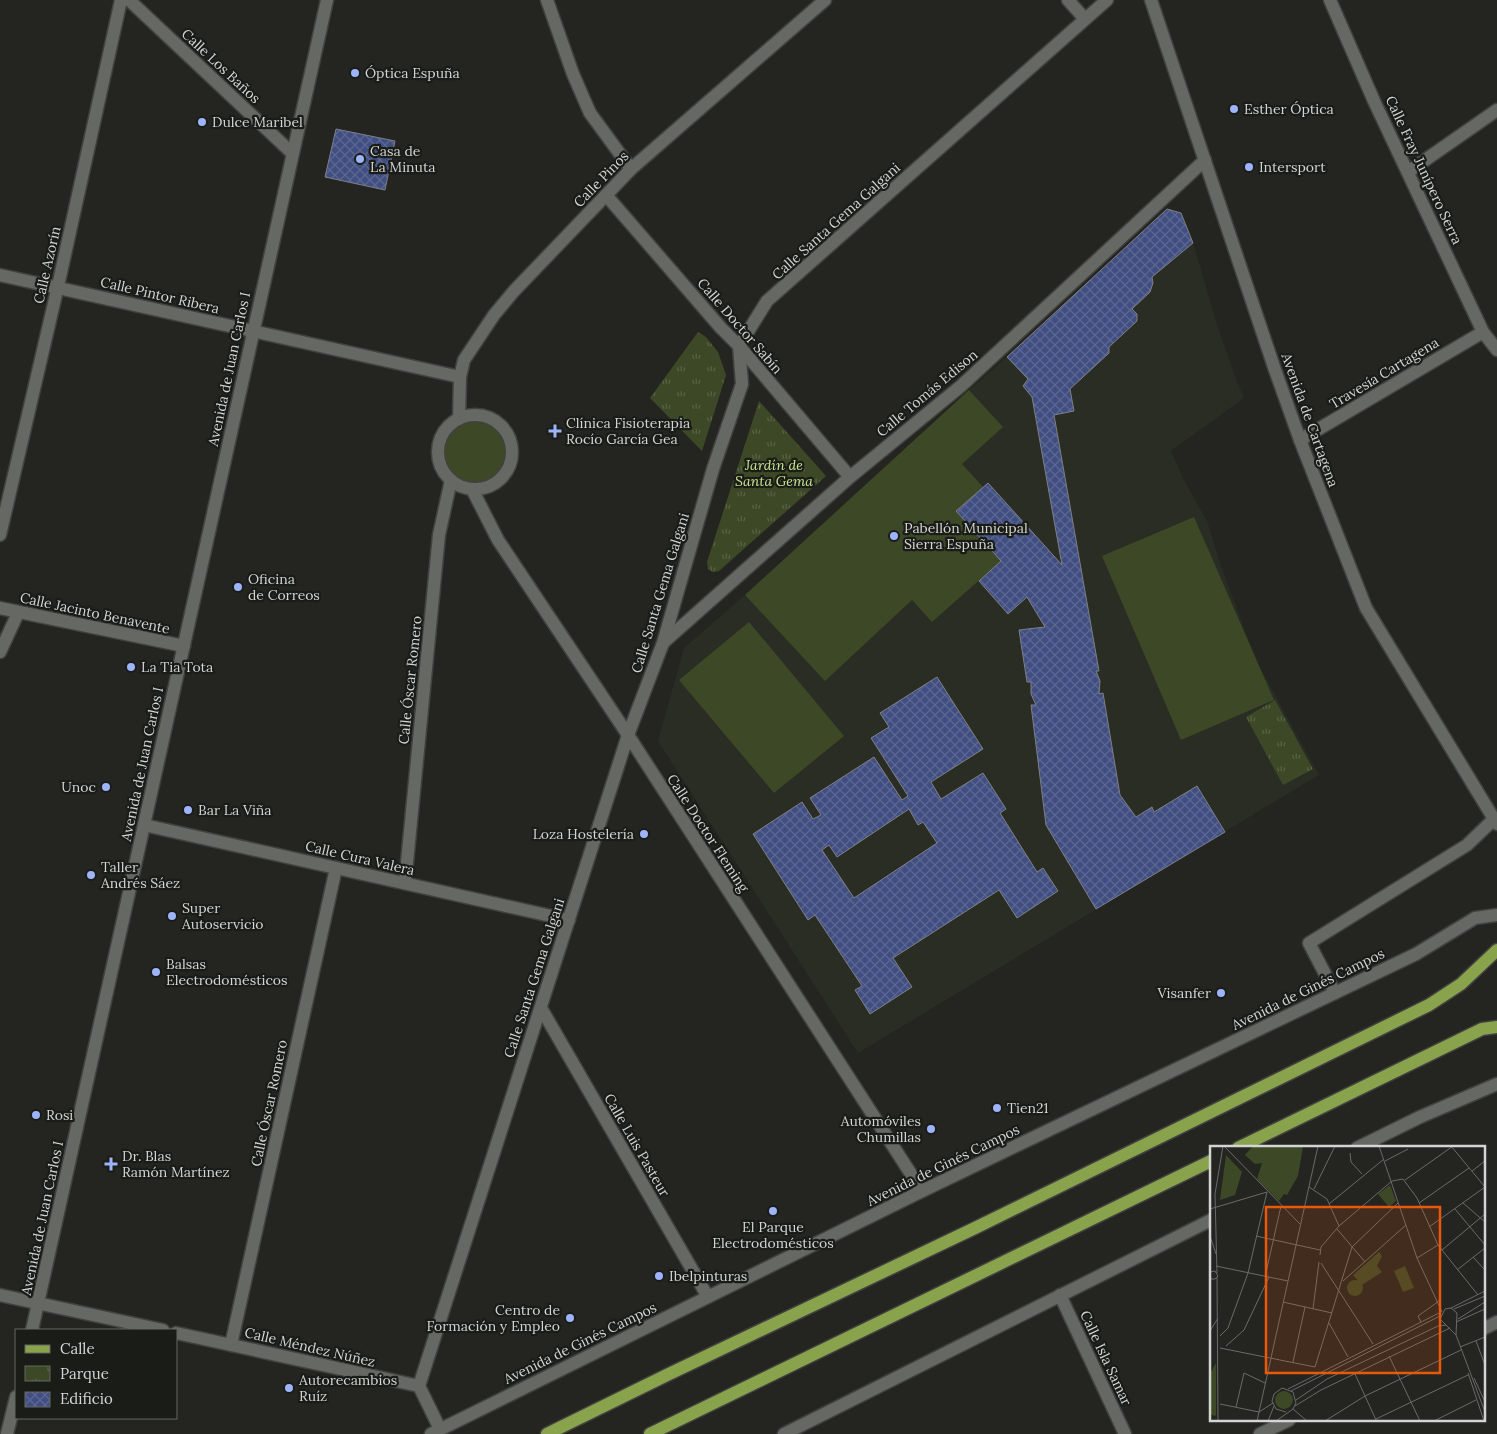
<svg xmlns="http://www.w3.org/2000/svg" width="1497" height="1434" font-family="Lora,serif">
<defs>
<pattern id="park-tufts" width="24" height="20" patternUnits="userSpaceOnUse" patternTransform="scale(1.25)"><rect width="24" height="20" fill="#3d4926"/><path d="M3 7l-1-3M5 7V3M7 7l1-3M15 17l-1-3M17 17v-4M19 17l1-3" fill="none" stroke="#586245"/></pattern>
<pattern id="building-cross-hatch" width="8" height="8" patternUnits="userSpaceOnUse" patternTransform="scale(1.25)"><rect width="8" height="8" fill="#404e81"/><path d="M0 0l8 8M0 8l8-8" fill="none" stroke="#5b6792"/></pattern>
</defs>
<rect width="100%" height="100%" fill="#242521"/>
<path fill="#292d23" d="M1167 209 1181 213 1193 243 1218 328 1238 384 1244 398 1171 451 1184 480 1207 521 1222 569 1257 662 1319 775 858 1053 658 741 684 648 745 595 825 680 912 600 932 622 1001 561 956 511 962 464 1002 427 969 390 1007 357Z"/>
<g fill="#3d4926">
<path d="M969 390 1003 427 962 464 983 487 956 511 1001 561 932 622 912 600 825 681 745 595Z"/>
<circle cx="476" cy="452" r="32"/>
<path d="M1194 517 1274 700 1181 740 1102 556Z"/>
<path d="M749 622 844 736 774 793 679 680Z"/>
</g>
<g fill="url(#park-tufts)">
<path d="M698 332 706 337 718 352 726 375 702 451 650 398Z"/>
<path d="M759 401 826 476 719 571 713 572 708 569 707 562Z"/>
<path d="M1275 700 1313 769 1283 785 1246 717Z"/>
</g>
<g fill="url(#building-cross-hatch)" stroke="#7e8085" fill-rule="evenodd">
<path d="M336 129 395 141 385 190 325 177Z"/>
<path d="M1167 209 1181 213 1193 243 1152 277 1153 283 1150 292 1132 309 1137 314V321L1109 347V353L1070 389 1074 411 1054 415 1099 671H1096L1100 681 1099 694 1103 693 1120 795 1136 817 1152 807 1154 812 1197 786 1225 832 1096 909 1046 825 1031 705H1036L1031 694V682H1027L1019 630 1045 627 1027 597 1008 614 979 581 1001 561 956 511 988 483 1062 565 1032 397 1023 386 1028 379 1007 357Z"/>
<path d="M937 677 983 749 931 782 941 799 983 773 1006 809 1000 813 1037 872 1043 868 1058 891 1017 918 999 890 893 958 912 987 870 1014 855 990 862 986 815 915 808 920 753 834 802 802 813 819 821 815 810 798 874 757 902 800 908 796 871 738 889 727 880 713ZM909 809 918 825 923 822 937 843 854 898 822 850 829 845 837 857Z"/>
</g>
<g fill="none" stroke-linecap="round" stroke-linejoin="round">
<defs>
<path id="pedestrian" d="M1068 0 1085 19"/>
<g id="minor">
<path d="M129 0 292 153"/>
<path d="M547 0 573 74 590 113 631 169"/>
<path d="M1151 0 1275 370 1300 440 1366 608 1497 824"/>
<path d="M1330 0 1374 101 1483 332 1497 350"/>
<path d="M1408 172 1497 110"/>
<path d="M606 195 721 328 739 346 850 477"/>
<path d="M0 275 460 377"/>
<circle cx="475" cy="452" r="37"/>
<path d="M459 419 460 377 464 360 494 315 514 291 631 169 825 0"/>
<path d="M1300 440 1483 332"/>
<path d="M472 489 498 540 628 735 922 1191"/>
<path d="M0 535 58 286 121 0"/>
<path d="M0 608 184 646"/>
<path d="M664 642 850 477 961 386 1205 160"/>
<path d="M0 652 18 613"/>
<path d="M144 825 569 920"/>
<path d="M405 883 439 535 451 480"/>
<path d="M1335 993 1309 943 1467 845 1494 819"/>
<path d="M541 1008 708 1297"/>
<path d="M1357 1148 1420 1117 1497 1084"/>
<path d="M0 1295 163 1330"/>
<path d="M1060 1295 1125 1434"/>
<path d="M1483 1329 1497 1322"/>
<path d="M32 1330 327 0"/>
<path d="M176 1333 419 1386"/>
<path d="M231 1345 336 868"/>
<path d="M419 1386 628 735 663 643 713 469 742 384 739 346 767 301 1107 0"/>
<path d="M419 1386 440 1429"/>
<path d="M7 1434 16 1397"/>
<path d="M431 1434 922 1191 1416 954 1475 918 1497 915"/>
<path d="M784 1434 1211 1220"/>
<path d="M1260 1434 1289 1420"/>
</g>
<g id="primary">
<path d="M1238 1148 1482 1029 1497 1027"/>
<path d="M547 1434 669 1374 975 1228 1429 1005 1461 984 1497 950"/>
<path d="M650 1434 1211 1161"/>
</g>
</defs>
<use href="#pedestrian" stroke="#41423f" stroke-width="15"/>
<use href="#minor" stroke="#41423f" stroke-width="15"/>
<use href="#primary" stroke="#41423f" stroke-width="15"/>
<use href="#pedestrian" stroke="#666863" stroke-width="12"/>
<use href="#minor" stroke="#666863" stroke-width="12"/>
<use href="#primary" stroke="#89a34d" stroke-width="12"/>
</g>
<g fill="#9db4fd" stroke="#1a1c18" stroke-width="2">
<circle cx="355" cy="73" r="5"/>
<circle cx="1234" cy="109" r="5"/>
<circle cx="202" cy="122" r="5"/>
<circle cx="360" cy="159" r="5"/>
<circle cx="1249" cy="167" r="5"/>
<path d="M552.5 423.5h5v5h5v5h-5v5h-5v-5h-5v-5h5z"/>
<circle cx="894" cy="536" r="5"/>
<circle cx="238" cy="587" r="5"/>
<circle cx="131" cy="667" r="5"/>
<circle cx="106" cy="787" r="5"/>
<circle cx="188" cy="810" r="5"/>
<circle cx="644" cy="834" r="5"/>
<circle cx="91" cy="875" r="5"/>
<circle cx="172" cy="916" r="5"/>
<circle cx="156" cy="972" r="5"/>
<circle cx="1221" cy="993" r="5"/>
<circle cx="997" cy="1108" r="5"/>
<circle cx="36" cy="1115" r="5"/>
<circle cx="931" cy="1129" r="5"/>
<path d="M108.5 1156.5h5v5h5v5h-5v5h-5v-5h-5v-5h5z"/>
<circle cx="773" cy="1211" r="5"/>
<circle cx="659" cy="1276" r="5"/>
<circle cx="570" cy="1318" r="5"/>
<circle cx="289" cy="1388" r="5"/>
</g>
<g text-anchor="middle" stroke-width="4.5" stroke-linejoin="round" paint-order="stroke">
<g font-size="14" fill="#d4d5d2" stroke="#1a1c18">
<text transform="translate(221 66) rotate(43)" y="5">Calle Los Baños</text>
<text transform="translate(1424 170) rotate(65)" y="5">Calle Fray Junípero Serra</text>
<text transform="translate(601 179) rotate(-46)" y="5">Calle Pinos</text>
<text transform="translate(836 221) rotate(-42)" y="5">Calle Santa Gema Galgani</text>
<text transform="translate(47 265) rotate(-77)" y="5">Calle Azorín</text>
<text transform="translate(160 295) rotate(13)" y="5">Calle Pintor Ribera</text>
<text transform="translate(740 326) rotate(49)" y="5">Calle Doctor Sabín</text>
<text transform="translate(229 369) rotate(-78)" y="5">Avenida de Juan Carlos I</text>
<text transform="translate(1384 373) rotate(-31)" y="5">Travesía Cartagena</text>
<text transform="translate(927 393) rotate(-40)" y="5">Calle Tomás Edison</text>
<text transform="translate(1310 420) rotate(70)" y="5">Avenida de Cartagena</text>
<text transform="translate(660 593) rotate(-73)" y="5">Calle Santa Gema Galgani</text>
<text transform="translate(95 613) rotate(12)" y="5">Calle Jacinto Benavente</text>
<text transform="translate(410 680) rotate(-84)" y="5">Calle Óscar Romero</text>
<text transform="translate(142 764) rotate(-78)" y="5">Avenida de Juan Carlos I</text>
<text transform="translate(708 833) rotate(57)" y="5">Calle Doctor Fleming</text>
<text transform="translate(360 858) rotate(13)" y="5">Calle Cura Valera</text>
<text transform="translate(534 978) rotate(-72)" y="5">Calle Santa Gema Galgani</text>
<text transform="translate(1308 989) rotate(-26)" y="5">Avenida de Ginés Campos</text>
<text transform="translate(269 1103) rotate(-78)" y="5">Calle Óscar Romero</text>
<text transform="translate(637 1145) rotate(60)" y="5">Calle Luis Pasteur</text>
<text transform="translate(943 1165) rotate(-26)" y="5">Avenida de Ginés Campos</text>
<text transform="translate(42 1218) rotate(-78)" y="5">Avenida de Juan Carlos I</text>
<text transform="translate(580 1343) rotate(-26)" y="5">Avenida de Ginés Campos</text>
<text transform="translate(310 1347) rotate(13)" y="5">Calle Méndez Núñez</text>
<text transform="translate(1106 1358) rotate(65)" y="5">Calle Isla Samar</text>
</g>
<g font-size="14" fill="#d4d5d2" stroke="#1a1c18" text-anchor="start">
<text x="365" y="78">Óptica Espuña</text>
<text x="1244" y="114">Esther Óptica</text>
<text x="212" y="127">Dulce Maribel</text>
<text x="370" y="156">Casa de<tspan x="370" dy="16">La Minuta</tspan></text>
<text x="1259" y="172">Intersport</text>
<text x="566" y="428">Clínica Fisioterapia<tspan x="566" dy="16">Rocío García Gea</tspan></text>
<text x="904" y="533">Pabellón Municipal<tspan x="904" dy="16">Sierra Espuña</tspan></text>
<text x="248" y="584">Oficina<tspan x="248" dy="16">de Correos</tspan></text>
<text x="141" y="672">La Tia Tota</text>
<text x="96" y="792" text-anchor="end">Unoc</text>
<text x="198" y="815">Bar La Viña</text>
<text x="634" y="839" text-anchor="end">Loza Hostelería</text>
<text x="101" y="872">Taller<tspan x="101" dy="16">Andrés Sáez</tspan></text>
<text x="182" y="913">Super<tspan x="182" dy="16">Autoservicio</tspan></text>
<text x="166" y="969">Balsas<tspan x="166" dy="16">Electrodomésticos</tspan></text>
<text x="1211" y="998" text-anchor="end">Visanfer</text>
<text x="1007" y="1113">Tien21</text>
<text x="46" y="1120">Rosi</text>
<text x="921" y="1126" text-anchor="end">Automóviles<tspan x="921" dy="16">Chumillas</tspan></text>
<text x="122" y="1161">Dr. Blas<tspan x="122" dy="16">Ramón Martínez</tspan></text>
<text x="773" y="1232" text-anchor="middle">El Parque<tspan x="773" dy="16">Electrodomésticos</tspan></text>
<text x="669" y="1281">Ibelpinturas</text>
<text x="560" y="1315" text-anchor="end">Centro de<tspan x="560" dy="16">Formación y Empleo</tspan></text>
<text x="299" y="1385">Autorecambios<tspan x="299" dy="16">Ruíz</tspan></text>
</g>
<g font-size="14" font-style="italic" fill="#c7e58e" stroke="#1a1c18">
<text x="774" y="470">Jardín de<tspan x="774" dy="16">Santa Gema</tspan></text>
</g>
</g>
<g transform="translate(1210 1146)">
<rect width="275" height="275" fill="#242521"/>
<path d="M169 106 172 110 167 120 172 126 152 139 143 129ZM195 120 204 142 193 146 184 125ZM137 142a8 8 0 1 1 16 0a8 8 0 1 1-16 0ZM65 254a9 9 0 1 1 18 0a9 9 0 1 1-18 0Z" fill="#3d4926"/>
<path d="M43 0H93L88 30 77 49 74 48 69 55 47 33 52 17 45 18 35 9ZM16 9 32 26 25 49 10 54ZM180 39 186 55 179 61 168 48ZM6 217V269L5 270 0 268V228Z" fill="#3d4926"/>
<path fill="none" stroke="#6a6b68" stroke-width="1" d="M14 0 90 78M169 0 207 112 232 166M241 0 275 41M140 7 141 16 152 28M175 15 198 3M262 25 275 15M195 34 243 0M99 41 117 53 129 80M104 43 125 0M209 57 259 22M253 57 275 76M119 58 174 13M0 63 57 46 38 127 18 182 10 190M245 63 275 99M219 81 275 41M127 83 155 116M0 90 6 108M46 90 110 104M232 104 275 68M110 109 111 101 129 80 182 35 193 33 207 52 228 99 268 149M263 111 275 124M207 112 228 99M111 117 163 198M6 120 78 135M247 124 275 102M0 126 5 125 8 130 5 133H0M7 127 5 48 13 0M7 131 8 275M55 131 71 60M133 135 196 79M73 156 122 167M241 162 275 145M103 163 109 116M244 163 275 150M248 173 275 156M211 176 208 170 229 155M246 176 275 163M119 177 138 211M0 185 8 172M246 189 230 173 235 163 241 162 247 167 246 189 275 266M266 195 275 219M16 200 34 184 59 131M250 201 275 191M10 202 105 221M179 210 210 275M83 216 95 161M105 221 142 101 188 57M258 227 274 275M145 228 166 274M264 232 275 256M78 243 231 166M81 245 230 170M86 254 117 233 228 180 236 179M10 258 49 266 63 257M85 260 111 244 240 182M26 261 34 227 55 237M83 263 97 275M166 273 258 229M47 275 108 0M58 275 64 260M66 275 83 263 86 257 83 246 72 242 64 248 62 255 66 263 76 266M115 275 155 250 251 204M224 275 266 254"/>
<path fill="#e8590c" fill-opacity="0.15" stroke="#e8590c" stroke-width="2.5" d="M56 61H230V227H56Z"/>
<rect width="275" height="275" fill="none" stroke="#d4d5d2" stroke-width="2.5"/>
</g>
<rect x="15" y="1329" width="162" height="90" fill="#1a1c18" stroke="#646662"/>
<rect x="25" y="1345" width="25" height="8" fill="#89a34d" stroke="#646662"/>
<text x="60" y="1354" font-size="15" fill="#d4d5d2">Calle</text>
<rect x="25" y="1366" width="25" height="15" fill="url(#park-tufts)" stroke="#646662"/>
<text x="60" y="1379" font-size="15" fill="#d4d5d2">Parque</text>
<rect x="25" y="1392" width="25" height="15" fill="url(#building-cross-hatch)" stroke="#646662"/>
<text x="60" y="1404" font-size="15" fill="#d4d5d2">Edificio</text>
</svg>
